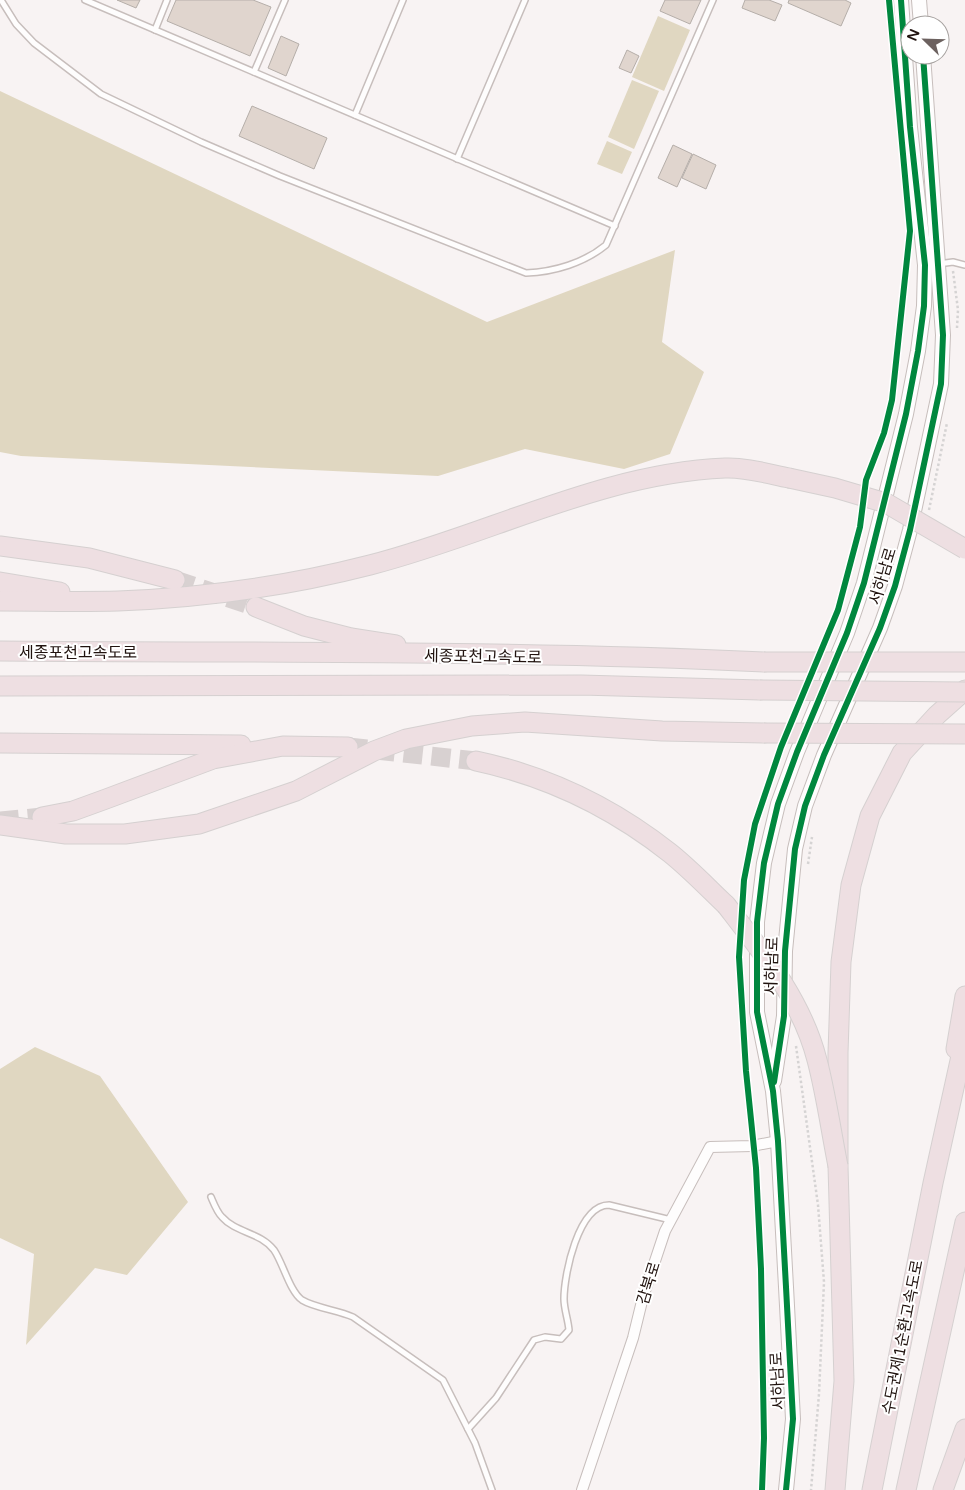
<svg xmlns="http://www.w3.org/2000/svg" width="965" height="1490" font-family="'Varela Round','Noto Sans KR',sans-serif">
<rect width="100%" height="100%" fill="#f8f3f3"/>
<g fill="#e0d7c1">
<path d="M658 16 690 30 664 91 632 77Z"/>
<path d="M632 80 659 91 634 149 608 137Z"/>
<path d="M0 91 487 322 675 250 662 342 704 372 670 454 624 469 525 449 438 476 21 456 0 452Z"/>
<path d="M607 141 632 152 622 174 597 164Z"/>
<path d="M35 1047 100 1076 188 1202 127 1275 95 1268 26 1345 34 1254 0 1238V1069Z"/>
</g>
<g fill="#e0d5ce" stroke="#b5aea9">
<path d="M117 0H140L136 8Z"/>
<path d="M176 0H253L271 7 250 56 167 21Z"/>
<path d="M665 0H701L690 24 660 11Z"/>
<path d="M745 0H769L782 5 775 21 742 8Z"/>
<path d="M789 0H845L851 3 841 26 788 3Z"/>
<path d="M281 36 299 44 286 76 268 68Z"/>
<path d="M627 50 639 56 631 73 619 68Z"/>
<path d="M252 106 327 138 314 169 239 136Z"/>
<path d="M673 145 692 154 677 187 658 178Z"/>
<path d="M693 154 716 165 706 189 682 178Z"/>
</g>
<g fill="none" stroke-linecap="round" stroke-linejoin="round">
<g stroke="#d8d1d1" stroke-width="19" stroke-dasharray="19 9" stroke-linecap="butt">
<path d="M175 580 256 607"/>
<path d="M348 747 476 761"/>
<path d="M0 821 42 817"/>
</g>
<defs>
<g id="lane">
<path d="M1 0 16 24 34 43 101 94 201 142 280 176 526 273C554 272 584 263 606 245L713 0"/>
<path d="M85 0 615 226"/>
<path d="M155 30 167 0"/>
<path d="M254 72 285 0"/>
<path d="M355 115 403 0"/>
<path d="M457 159 525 0"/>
<path d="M938 264 953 262 965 265"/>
<path d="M211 1197C214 1204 217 1212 222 1217 236 1233 260 1232 274 1250 283 1263 290 1292 302 1300 315 1308 338 1310 353 1317L443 1380 475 1443 492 1490"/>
<path d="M468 1429 496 1398 534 1340 545 1337 561 1339 569 1330C568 1319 564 1309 564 1299 564 1275 578 1205 609 1205L671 1220"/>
</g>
<path id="street" d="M582 1490 633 1338 643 1297 665 1231 710 1147 752 1146 778 1141"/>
<g id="secondary">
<path d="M919 0 921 25"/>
<path d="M774 1081 784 1016 785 951 795 849 805 806 824 755 880 628 895 586 910 530 941 384 943 335 923 55"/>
<path d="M786 1490 793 1419 786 1287 778 1141 773 1091 757 1012V922L764 863 778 804 797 752 847 633 864 583 906 414 918 351 924 306 925 265 910 127 901 0"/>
</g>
<g id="highway">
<path d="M0 546 89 558 175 580"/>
<path d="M0 582 60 592"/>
<path d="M0 601C39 601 79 602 118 601 202 598 288 586 370 565 488 535 602 473 725 468 745 467 769 474 789 478"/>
<path d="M256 607 304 626 351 638 396 645"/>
<path d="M0 651C254 653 510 650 764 662"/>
<path d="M0 686 581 685 760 690"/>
<path d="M0 743 241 745"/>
<path d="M476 761C547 776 613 808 670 853 690 869 708 888 726 905"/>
<path d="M42 817 73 811 106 799 213 759 283 746 348 747"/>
<path d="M0 825 66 834H125L199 824 296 791 374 751 406 739 472 726 525 722 662 731 764 733"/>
<path d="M956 1049 965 996"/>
<path d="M835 1490 844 1381 838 1166V1053L841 962 851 885 870 816 902 753 937 715 965 690"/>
<path d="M872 1490 933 1183 965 1038"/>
<path d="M906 1490 965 1222"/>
<path d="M943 1490 965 1429"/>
</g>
</defs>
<use href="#lane" stroke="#c7bebc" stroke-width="8"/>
<use href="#street" stroke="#c7bebc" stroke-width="12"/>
<use href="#secondary" stroke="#c7bebc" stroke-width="16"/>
<use href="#highway" stroke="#d5d0d0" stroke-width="21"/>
<g stroke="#d5d3d3" stroke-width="2.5" stroke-dasharray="2.5 2.5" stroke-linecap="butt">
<path d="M953 271 958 310 957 328"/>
<path d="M929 510 947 423"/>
<path d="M808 864 812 837"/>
<path d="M796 1046 818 1205 824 1282 819 1394 811 1490"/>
</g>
<use href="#lane" stroke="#fefdfd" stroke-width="5"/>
<use href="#street" stroke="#fefdfd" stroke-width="10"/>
<use href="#secondary" stroke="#fefdfd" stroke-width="14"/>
<use href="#highway" stroke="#eedfe2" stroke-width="19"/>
<defs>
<g id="highway-bridge">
<path d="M789 478 835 488 886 503 965 549"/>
<path d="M764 662H965"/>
<path d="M760 690 965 692"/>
<path d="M764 733 965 734"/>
<path d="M726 905C763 953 802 1001 817 1060 826 1094 831 1131 838 1166"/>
</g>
</defs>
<use href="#highway-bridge" stroke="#d5d0d0" stroke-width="21" stroke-linecap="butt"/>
<use href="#highway-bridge" stroke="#eedfe2" stroke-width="19"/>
<defs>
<g id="cycleway">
<path d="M774 1082 784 1016 785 951 795 849 805 806 824 755 880 628 895 586 910 530 941 384 943 335 923 55"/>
<path d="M762 1490 764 1438 761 1269 756 1168 746 1071 739 957 744 880 755 824 781 747 838 610 860 527 866 480 884 433 892 400 910 231 889 0"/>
<path d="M786 1490 793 1419 786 1287 778 1141 773 1091 757 1012V922L764 863 778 804 797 752 847 633 864 583 906 414 918 351 924 306 925 265 910 127 901 0"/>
</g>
</defs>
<use href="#cycleway" stroke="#fff" stroke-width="9"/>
<use href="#cycleway" stroke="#00873e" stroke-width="6"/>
</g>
<g text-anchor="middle" stroke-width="4" stroke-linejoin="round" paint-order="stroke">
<g font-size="16" fill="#21130f" stroke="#fff">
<text transform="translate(882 576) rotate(-73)" y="6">서하남로</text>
<text x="78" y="658">세종포천고속도로</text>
<text transform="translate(483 656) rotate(1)" y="6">세종포천고속도로</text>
<text transform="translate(771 966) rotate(-88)" y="6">서하남로</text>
<text transform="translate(648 1283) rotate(-73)" y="6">감북로</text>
<text transform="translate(902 1337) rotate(-79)" y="6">수도권제1순환고속도로</text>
<text transform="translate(777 1381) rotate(-93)" y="6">서하남로</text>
</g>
</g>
<g transform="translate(925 40) rotate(293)"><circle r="24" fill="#ffffff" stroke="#a6a19f"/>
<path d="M0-4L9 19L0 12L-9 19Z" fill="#6c615f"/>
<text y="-8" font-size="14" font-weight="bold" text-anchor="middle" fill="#21130f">N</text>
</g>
</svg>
